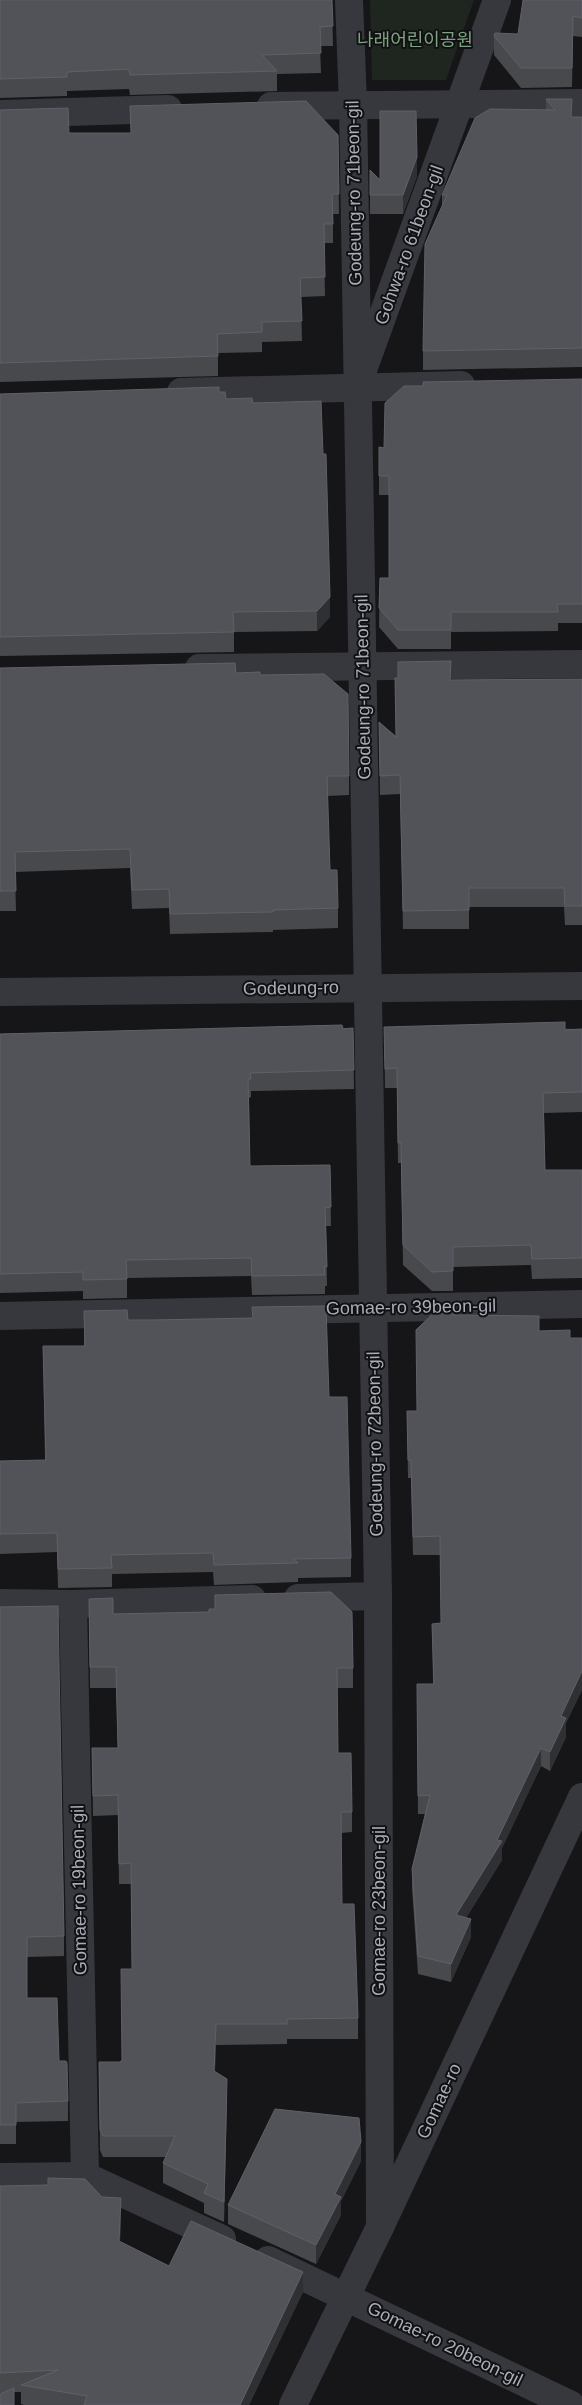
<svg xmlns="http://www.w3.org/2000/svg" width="582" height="2405" font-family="Arial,'Noto Sans KR',sans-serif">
<rect width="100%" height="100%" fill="#161618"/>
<path fill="#1e261f" d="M370 0H474L446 80H372Z"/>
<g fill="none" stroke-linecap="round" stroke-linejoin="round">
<g stroke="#37383d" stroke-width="28">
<path d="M349 0 353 104 378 1596 380 2227"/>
<path d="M271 106 582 103"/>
<path d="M0 114 168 109"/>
<path d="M363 370 497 0"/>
<path d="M181 392 461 385"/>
<path d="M199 668 582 664"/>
<path d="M0 992 582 986"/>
<path d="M0 1316 582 1304"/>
<path d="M298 1598 378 1596"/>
<path d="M0 1603 73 1604 252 1599"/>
<path d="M73 1604 85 2176"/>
<path d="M0 2177 85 2176 222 2239"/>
<path d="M268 2260 571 2405"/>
<path d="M293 2405 380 2227 582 1797"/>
</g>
</g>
<g fill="#47494d">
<path d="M0 0H332L333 46H320L321 73 277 74V91L130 95 129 89 67 91V96L0 98Z"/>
<path d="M582 0V37L573 36 572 87 521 88 494 55V36L518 34Z"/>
<path d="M546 99 572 117H582V367L423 370V351L442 207V195L546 109Z"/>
<path d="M130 106 338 135 339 214H333V243H324L325 296 301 297 302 341 262 342V352L218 353V376L0 382V110L69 133H131Z"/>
<path d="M370 170 380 180 417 176 403 214H370Z"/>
<path d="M582 379V623H558V631L451 632V649H398L379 627 380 578H389V495H379V447L384 448 423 386Z"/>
<path d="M219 392 226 399 253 403 323 454 330 617 317 631 234 632V652L0 656V394Z"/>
<path d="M0 668 236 673 260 675 349 776V795L327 796 330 870 338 908V928L273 930V932L170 934 169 908 132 909 130 868 15 872 16 911H0Z"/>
<path d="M395 678 450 680 582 679V925H565L564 907H469V929H403L400 794 380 795 379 722 396 736Z"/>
<path d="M384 1027 582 1029V1112L544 1113 545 1170H582V1278L532 1279 531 1265 453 1267V1291H432L403 1265 401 1163H398L397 1088H385Z"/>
<path d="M353 1028 354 1089 251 1091V1097L249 1098 250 1166 330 1165 331 1226H326L327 1286H325V1294L252 1295 251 1276 127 1278V1298L83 1299V1291L0 1293V1034Z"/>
<path d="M84 1311 128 1320 329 1397 351 1558V1577L298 1578V1582L214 1585 213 1572 112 1574V1587L58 1588 57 1552 0 1554V1461L45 1460 43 1346H84Z"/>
<path d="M454 1315 539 1331 570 1338H582V1690L566 1723V1737L550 1771 541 1766 502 1848V1860L466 1918 471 1937 451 1982 418 1974 412 1888V1869L425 1814H418L417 1684H433L432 1624 441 1623 440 1555H413L411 1478H408L407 1411H417Z"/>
<path d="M89 1599 113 1614 353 1668V1688H337L338 1753 352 1812V1832L341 1833 342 1904 358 2018V2039H287V2044L216 2045 215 2071 227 2100 224 2222 204 2213V2203L163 2183V2163L166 2157H103L100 2150 99 2062H120L122 2060 132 1969 131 1884H119L118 1815 93 1816 92 1748H118L116 1688H90Z"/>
<path d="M0 1607 64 1936V1956L27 1957V1998L59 2061 68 2101V2121L16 2122V2144H0Z"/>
<path d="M361 2161 341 2201V2215L316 2264 228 2224V2205Z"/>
<path d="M0 2186 121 2218 120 2242 169 2266 303 2292 249 2405H24L21 2404V2392H14V2405L2 2393H0Z"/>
</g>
<g fill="#2f3033">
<path d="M417 157V176L403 214V195Z"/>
<path d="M330 597V617L317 631V611Z"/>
<path d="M582 1671V1690L566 1723V1737L550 1771V1752L561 1716Z"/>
<path d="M541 1748V1766L502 1848V1860L456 1934V1915L497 1840Z"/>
<path d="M471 1919V1937L451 1982V1964Z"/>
<path d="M216 2024V2045L214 2091V2071Z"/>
<path d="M227 2079V2100L224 2222V2202Z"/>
<path d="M361 2142V2161L341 2201V2215L316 2264V2245L335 2194Z"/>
<path d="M121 2198V2218L119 2261V2241Z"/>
<path d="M303 2272V2292L249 2405H240Z"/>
</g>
<g fill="#525359" stroke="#5f6168">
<path d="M0 0H332L333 26 320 27 321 53 262 55 277 71 130 75 129 69 67 72V77L0 79Z"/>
<path d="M523 0H582V18L573 16 572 68H521L494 36 495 33 518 34Z"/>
<path d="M546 99H572L571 117H582V348L423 351 425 244 447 195H442L475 118 490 109 555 110Z"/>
<path d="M306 101 338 135 339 194H332L333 224H324L325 277 300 278 302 321 262 322V332L217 334 218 356 0 363V110L68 108 69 133H131L130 106Z"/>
<path d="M380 111H416L417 157 403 195H370V170L380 180Z"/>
<path d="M582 379V604H557L558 612H451V630H398L379 608 380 578H389V476H379V447L384 448 385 403 404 386H423V382Z"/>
<path d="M219 387V392H225L226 399 252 398 253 403 321 401 323 454H326L330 597 317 611 233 612 234 632 0 637V394Z"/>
<path d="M451 661 450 680 582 679V906H565L564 888H469V910L403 911 400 775 380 776 379 722 396 737 395 678H398V662Z"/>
<path d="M235 663 236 673 260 672V675L324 674 348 694 349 776H327L330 870H337L338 908 273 910V912L170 914 169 889 132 890 130 849 15 852 16 891H0V668Z"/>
<path d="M565 1022V1030L582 1029V1092L543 1093 545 1170H582V1258L532 1259 531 1245 453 1247V1271L432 1272 403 1245 401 1143H398L397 1068 385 1069 384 1027Z"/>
<path d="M342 1025 343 1029 353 1028 354 1070 250 1073 251 1079H248L250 1166 330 1165 331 1207 325 1208 327 1267H324L325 1275 252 1276 251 1258 126 1260 127 1279 83 1280V1272L0 1274V1034Z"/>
<path d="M443 1304H454V1315L539 1316V1331L570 1330V1338H582V1671L561 1716 566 1718 550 1752 541 1748 497 1840 502 1841 456 1915 471 1919 451 1964 418 1956 412 1869 430 1795 418 1796 417 1684H434L432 1624 441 1623 440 1536 413 1537 411 1460H408L407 1411H417L416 1330Z"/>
<path d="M326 1306 329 1397H347L351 1558 293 1559 298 1563 214 1565 213 1553 111 1555 112 1568 58 1569 57 1533 0 1534V1461L46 1460 43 1346H85L84 1311 127 1310 128 1320H152L253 1318 252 1307Z"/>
<path d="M331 1592 352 1612 353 1668H337L338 1753H351L352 1812H341L342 1904H354L358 2018 287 2019V2024H216L214 2071 227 2079 224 2202 204 2193 208 2184 163 2163 175 2136H103L100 2130 99 2062H120L122 2060 121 1969H132L131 1863 119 1864 118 1795 93 1796 92 1748H118L116 1667H90L89 1599 113 1598V1614L209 1612V1609H215V1595Z"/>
<path d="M58 1606 64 1936 27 1937V1998H57L59 2061H66L67 2063 68 2101 16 2103V2125H0V1607Z"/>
<path d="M275 2109 359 2118 361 2142 335 2194 341 2197 316 2245 228 2205Z"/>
<path d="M48 2178 85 2179 102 2197 121 2198 119 2241 169 2266 191 2221 303 2272 240 2405H84L87 2396 21 2385 58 2370 0 2373V2186L48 2185Z"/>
<path d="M14 2388V2405H0V2394Z"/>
</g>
<g text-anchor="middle" stroke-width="4" stroke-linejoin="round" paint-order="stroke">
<g font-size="18" fill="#7fa381" stroke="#111113">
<text x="415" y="46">나래어린이공원</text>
</g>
<g font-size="18" fill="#a8adb8" stroke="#111113">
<text transform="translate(354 193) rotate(-91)" y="6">Godeung-ro 71beon-gil</text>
<text transform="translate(409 245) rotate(-70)" y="6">Gohwa-ro 61beon-gil</text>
<text transform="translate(363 687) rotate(-91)" y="6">Godeung-ro 71beon-gil</text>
<text transform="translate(291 988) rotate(-1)" y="6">Godeung-ro</text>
<text transform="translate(411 1307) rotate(-1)" y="6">Gomae-ro 39beon-gil</text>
<text transform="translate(375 1444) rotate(-91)" y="6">Godeung-ro 72beon-gil</text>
<text transform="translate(79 1890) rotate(-91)" y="6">Gomae-ro 19beon-gil</text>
<text transform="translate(379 1911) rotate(-90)" y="6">Gomae-ro 23beon-gil</text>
<text transform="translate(439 2101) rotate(-65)" y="6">Gomae-ro</text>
<text transform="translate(445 2344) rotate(26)" y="6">Gomae-ro 20beon-gil</text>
</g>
</g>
</svg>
